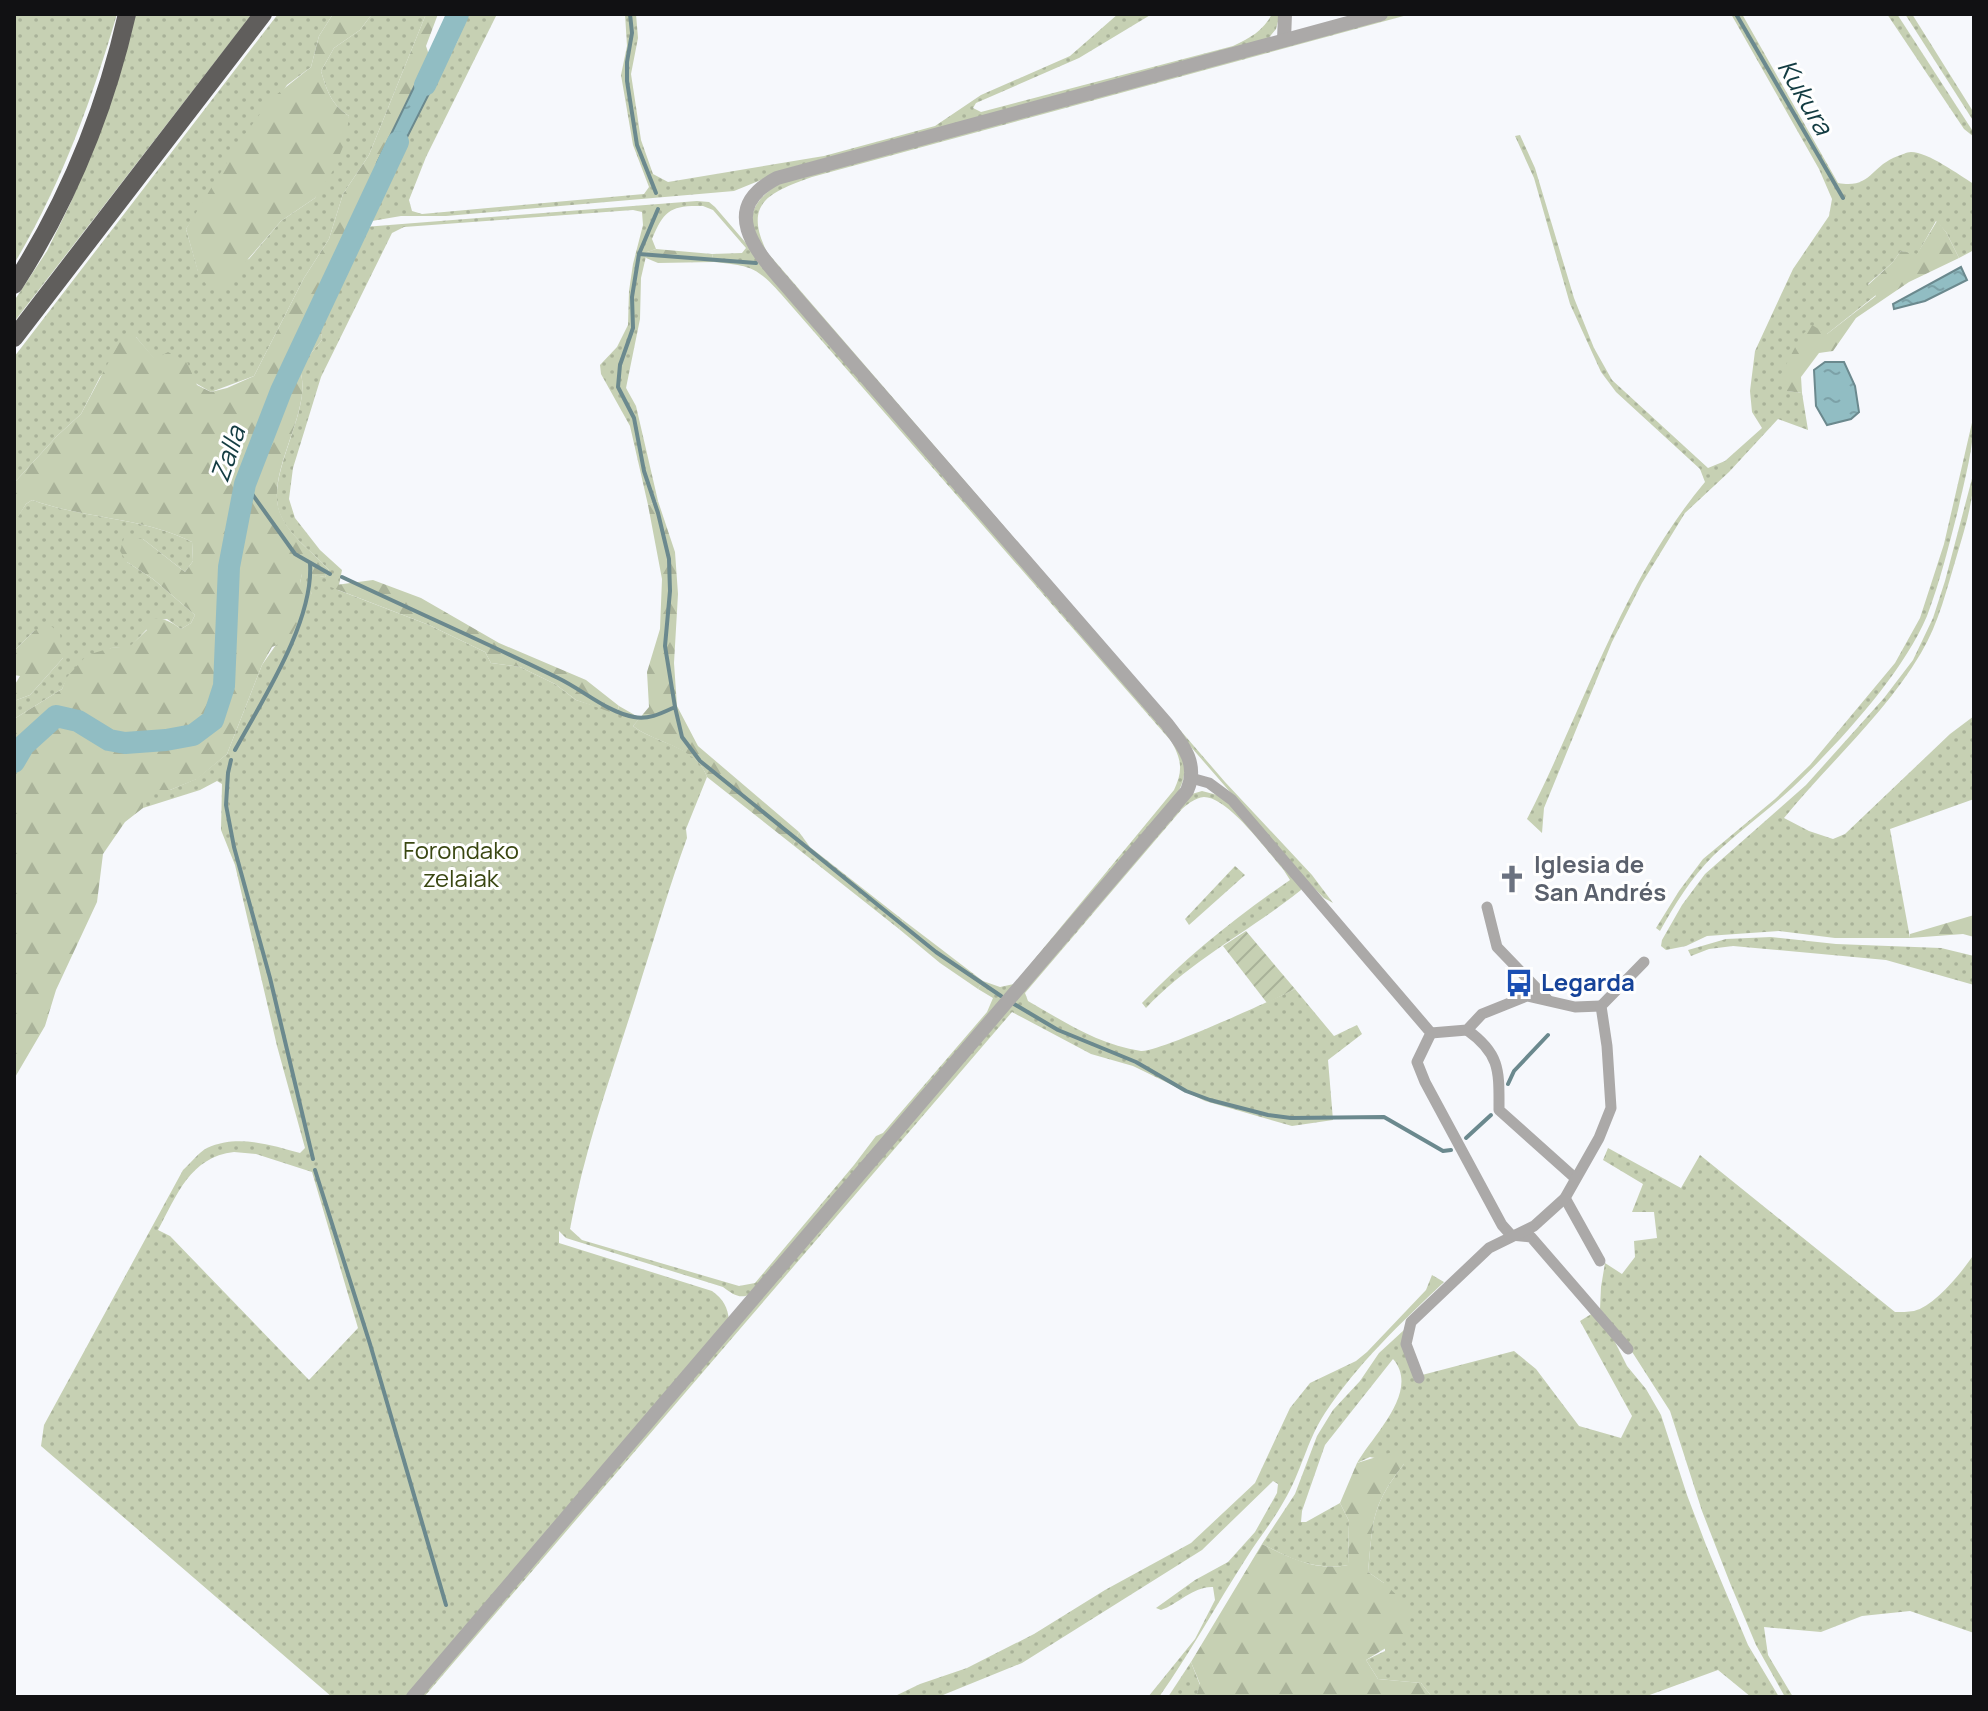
<svg xmlns="http://www.w3.org/2000/svg" width="1988" height="1711" font-family="Manrope,sans-serif">
<defs>
<pattern id="grass-dots" width="8" height="8" patternUnits="userSpaceOnUse" patternTransform="scale(2)"><rect width="8" height="8" fill="#c6d0b3"/><path d="M2 2h.1M6 6h.1" fill="none" stroke="#a9b299" stroke-width="1.8" stroke-linecap="round"/></pattern>
<pattern id="forest-firs" width="22" height="20" patternUnits="userSpaceOnUse" patternTransform="scale(2)"><rect width="22" height="20" fill="#c6d0b3"/><path d="M5 1l3.5 6h-7zM16 11l3.5 6h-7z" fill="#a9b299"/></pattern>
<pattern id="garden-furrows" width="10" height="10" patternUnits="userSpaceOnUse" patternTransform="scale(2)"><rect width="10" height="10" fill="#c6d0b3"/><path d="M-1 1l2-2M0 10L10 0M9 11l2-2" fill="none" stroke="#a9b299"/></pattern>
<pattern id="water-ripples" width="26" height="14" patternUnits="userSpaceOnUse" patternTransform="scale(2)"><rect width="26" height="14" fill="#91bdc3"/><path d="M2 4q2-2 4 0t4 0M15 11q2-2 4 0t4 0" fill="none" stroke="#7ca1a7"/></pattern>
</defs>
<rect width="100%" height="100%" fill="#f6f8fc"/>
<g fill="url(#grass-dots)" fill-rule="evenodd">
<path d="M14 14H117C91 102 61 185 14 264Z"/>
<path d="M135 14H252L14 322V301L47 251 71 202 96 141Z"/>
<path d="M278 14H333L319 36 311 67 287 85 186 229 198 271 249 259 281 221 315 198 349 116C331 104 327 91 321 71L334 48 360 30 372 14H426L369 155 343 194 329 239 304 278 254 376 211 392 155 360 136 337 100 377 81 414 57 436 14 483V357Z"/>
<path d="M461 14H497L426 157 409 200 412 211 422 214 644 194 649 187 633 145 621 75 627 46 625 14H636L638 38 631 74 641 140 653 174 668 182 824 156 935 126 981 95 1070 56 1118 14H1152L1079 58 976 103 973 108 981 112 1233 46C1250 38 1263 31 1272 14H1280L1276 29 1267 40 793 167 734 191 446 216H401L366 222 438 72 458 41Z"/>
<path d="M1395 14H1411L812 177C771 192 742 202 767 252L1225 782 1312 875 1333 903 1324 898 1309 883 772 264C748 228 740 209 781 182Z"/>
<path d="M1731 14H1742L1838 183C1872 189 1870 166 1898 156 1902 155 1906 152 1911 152 1928 152 1959 175 1974 184V250L1959 258 1946 232 1936 221 1917 255 1901 251 1892 263 1868 284 1876 295 1827 334 1788 391 1802 393 1808 430 1778 419 1729 472 1685 513 1642 583 1612 642 1544 808 1542 833 1527 819C1585 706 1622 581 1705 482L1700 469 1616 392 1601 372 1570 304 1534 178 1515 136 1520 135 1535 168 1574 298 1594 348 1612 380 1708 468 1725 461 1762 428 1752 412 1750 391 1755 351 1793 269 1829 216 1832 199 1819 169Z"/>
<path d="M1887 14H1897L1974 133V137L1964 129Z"/>
<path d="M1905 14H1912L1974 113V122Z"/>
<path d="M697 201 709 202 715 207 1178 746C1186 767 1187 774 1177 795L753 1293C740 1300 734 1295 723 1287L566 1238 559 1231V1243L712 1291C723 1299 728 1307 729 1321L408 1697H332L41 1446 44 1425 183 1170C191 1163 198 1153 207 1148 238 1134 270 1145 300 1153L305 1148 277 1046 235 865 221 830 222 784 217 781 200 790 143 808V790H170L196 779 227 754 262 665 312 593 300 583 302 573 325 577 329 570C313 552 289 536 280 514 264 473 316 407 299 368L322 340 321 317 364 227ZM703 206 713 210 746 248 742 253 712 254 714 262C750 266 756 266 781 294L1171 741C1182 760 1183 771 1174 790L1014 984 1000 987 983 981 978 989 993 998 987 1012 883 1133 876 1136 854 1165 755 1283 739 1286 582 1240 570 1229C585 1143 617 1060 642 977 657 930 670 884 687 838L686 829 707 777C696 745 656 744 633 726L640 718 619 706 617 713 576 700 555 684 520 667 491 663 485 652 429 625 338 590 342 570 320 550 295 518 289 499 293 468 321 377 392 233 404 227 633 210 642 212 643 225 633 264 629 291 628 325 617 347 600 365 601 374 630 426 648 505 658 501 636 406 626 388 640 319 641 278 647 252 656 249 652 239C664 210 671 205 703 206ZM234 1152 256 1154 312 1172 358 1328 309 1380 170 1236 158 1230C177 1195 190 1157 234 1152Z"/>
<path d="M1974 414C1974 447 1965 478 1958 510 1949 545 1940 582 1927 616 1902 675 1838 744 1792 788 1766 812 1738 832 1713 856 1691 878 1675 904 1660 931L1656 928 1679 891 1703 859 1775 799 1810 765 1895 663 1920 618 1944 544Z"/>
<path d="M1974 471C1974 500 1965 528 1957 555 1947 588 1939 623 1921 653 1885 714 1829 763 1784 818L1809 831 1833 839 1845 834 1950 734 1974 716V799L1890 829 1910 938H1835L1779 931 1707 936 1686 946 1666 950 1661 946 1662 940 1682 905 1705 874 1806 785 1884 698 1913 660 1933 618 1945 581Z"/>
<path d="M32 500C85 519 142 517 192 542L193 561 185 572 143 539 127 562 153 579 195 615 191 623 181 629 167 619 140 623 147 629 130 647 111 648 68 677 62 689 14 719V701L30 695 63 658 34 631 14 651V519H16L26 504Z"/>
<path d="M1202 791 1225 797 1301 885V890C1250 931 1191 960 1146 1008L1142 1003C1186 957 1237 916 1290 880L1283 869C1267 851 1228 797 1204 797 1195 798 1189 803 1182 809L1025 993 1028 1001C1063 1021 1099 1045 1141 1051 1156 1053 1273 1000 1295 989L1334 1036 1357 1025 1362 1034 1328 1060 1333 1120 1292 1126 1205 1101 1133 1066 1091 1054 1012 1012 424 1697H419L1192 794Z"/>
<path d="M799 832 810 847 903 920 899 929 793 845Z"/>
<path d="M1235 866 1245 875 1189 925 1185 919Z"/>
<path d="M1771 937 1836 944 1941 948 1974 956V985L1886 960 1733 946 1709 949 1691 956 1688 950 1726 939Z"/>
<path d="M1608 1148 1681 1188 1700 1155 1895 1312C1901 1312 1908 1312 1914 1311 1935 1306 1963 1271 1974 1254V1633L1910 1611 1862 1616 1821 1632 1764 1627 1768 1655 1793 1697H1785L1756 1645 1730 1583 1702 1511 1670 1411 1627 1344 1600 1309 1601 1287 1605 1263 1622 1274 1635 1257 1634 1241 1657 1238 1654 1212H1632L1643 1184 1603 1160Z"/>
<path d="M1432 1275 1444 1282C1402 1322 1357 1364 1325 1413 1307 1440 1301 1473 1284 1501 1273 1521 1259 1538 1247 1557 1217 1603 1191 1652 1159 1697H1148L1195 1639 1215 1600 1213 1587C1194 1586 1178 1604 1161 1610L1156 1608 1195 1580 1228 1562 1255 1532 1277 1493 1278 1484 1273 1481 1202 1550 1022 1663 938 1697H893L920 1684 967 1668 1034 1634 1105 1590 1191 1543 1255 1483 1290 1408 1310 1383 1356 1361 1367 1352 1426 1290Z"/>
<path d="M1593 1313 1611 1334 1627 1366 1646 1389 1661 1415 1687 1495 1706 1545 1748 1645 1779 1697H1751L1718 1670 1644 1697H1432L1421 1683 1378 1679 1366 1660 1385 1651 1384 1583 1368 1572C1373 1521 1371 1506 1404 1464L1370 1457 1357 1463C1372 1436 1421 1391 1393 1359L1325 1445 1302 1511 1301 1522H1306L1340 1503 1349 1521 1348 1565C1315 1571 1291 1559 1262 1544L1295 1494 1317 1436 1333 1410 1360 1381 1379 1353 1404 1330 1409 1332 1406 1341 1422 1375 1514 1351 1536 1369 1579 1426 1621 1438 1632 1416 1580 1321Z"/>
<path d="M1191 1662 1200 1685 1196 1697H1168Z"/>
</g>
<g fill="url(#forest-firs)">
<path d="M333 14H372L360 30 334 48 321 71C327 91 331 104 349 116L346 139 334 169 315 198 281 221 223 288 208 287 198 272 186 229 240 141 271 99 311 67 319 36Z"/>
<path d="M426 14H438L426 46 429 55 377 162 391 169 321 317 322 340 299 368C316 407 264 472 280 513 289 536 313 552 329 570L325 577 302 574 300 583 307 584 312 593 289 640 272 647 262 665 227 754 197 779 170 790H143V808L125 822 103 854 97 902 56 990 45 1026 14 1079V719L62 689 67 677 87 655 111 648 130 646 147 630 139 623C156 614 167 619 181 629L191 623 195 615 153 579 127 562 120 551 124 538 143 539 185 572 193 561 192 542C142 517 85 519 32 500L26 504 16 520 14 519V483L57 436 81 414 123 335 136 337 155 359 168 352 187 362 197 385 211 392 227 388 254 376 304 278 329 239 343 194 369 155Z"/>
<path d="M446 14H461L458 41 445 62 436 58 432 50Z"/>
<path d="M1937 221 1946 232 1959 258 1909 282 1856 318 1833 351 1819 353 1801 377 1802 393 1787 391 1779 378 1801 336 1812 325 1827 334 1876 296 1868 285 1892 263 1901 251 1917 254Z"/>
<path d="M656 249 712 254 714 262 658 263 646 258 647 252Z"/>
<path d="M658 501 675 552 678 594 674 663 677 706 698 746 799 832 793 845 707 777C696 746 656 744 633 726L649 707 647 672 660 629 662 579 648 505Z"/>
<path d="M373 580 421 598 499 643 586 680 619 706 616 714 576 700 555 684 520 667 491 663 485 652 429 625 328 586Z"/>
<path d="M49 624 60 634 63 658 30 695 14 701V686L20 676 14 675V651L34 631Z"/>
<path d="M1974 915V937L1963 934 1910 938V934Z"/>
<path d="M903 920 983 981 978 989 940 963 899 929Z"/>
<path d="M1399 1450 1404 1464C1371 1506 1373 1521 1368 1572L1384 1583 1411 1609 1409 1634 1366 1660 1378 1679 1421 1683 1432 1697H1196L1200 1684 1191 1662 1262 1544C1291 1558 1315 1571 1348 1565L1349 1521 1340 1503 1357 1463Z"/>
</g>
<path fill="url(#garden-furrows)" d="M1246 931 1295 989 1267 1003 1223 946Z"/>
<g fill="url(#water-ripples)" stroke="#6b898e" stroke-width="2">
<path d="M432 50 436 58 445 62 391 169 377 163Z"/>
<path d="M1961 267 1967 280 1925 301 1894 309 1893 304Z"/>
<path d="M1825 362H1844L1855 386 1859 412 1851 419 1827 425 1816 406 1814 370Z"/>
</g>
<g fill="none" stroke-linecap="round" stroke-linejoin="round">
<g stroke="#6b898e" stroke-width="4">
<path d="M630 14 632 33 627 62V81L637 145 656 193"/>
<path d="M1736 14 1843 198"/>
<path d="M658 209 639 254 632 297 633 328 620 365 618 387 634 418 644 471 658 513 669 559 670 591 665 646 675 707"/>
<path d="M639 254 756 263"/>
<path d="M245 484 295 554 330 574"/>
<path d="M342 577C414 611 487 643 558 678 583 690 607 712 634 717 649 720 662 713 675 707L682 737 700 761 936 952 1001 996"/>
<path d="M235 750C263 699 314 621 310 563"/>
<path d="M231 760 228 773 226 805 234 847 270 978 313 1159"/>
<path d="M1014 1004 1058 1030 1136 1062 1186 1091 1210 1100 1268 1115 1291 1118 1384 1117 1443 1151 1451 1150"/>
<path d="M1508 1084 1514 1071 1548 1035"/>
<path d="M1466 1138 1491 1115"/>
<path d="M315 1170 370 1344 446 1605"/>
</g>
<g stroke="#91bdc3" stroke-width="22">
<path d="M425 85 458 14"/>
<path d="M14 762 24 745 56 716 78 721 109 740 125 743 166 740 193 735 213 720 224 686 229 567 245 484 281 391 398 142"/>
</g>
<g stroke="#aba9a8" stroke-width="11">
<path d="M1191 778 1209 783 1232 800 1431 1033 1417 1062 1425 1082 1502 1225 1511 1235 1531 1237 1628 1349"/>
<path d="M1487 907 1497 947 1547 999"/>
<path d="M1467 1030C1501 1054 1499 1072 1499 1110L1575 1178"/>
<path d="M1431 1033 1467 1030 1482 1014 1527 996 1575 1007 1601 1006"/>
<path d="M1565 1198 1600 1261"/>
<path d="M1419 1378 1406 1344 1411 1322 1489 1248 1534 1226 1565 1198 1599 1138 1611 1108 1607 1046 1601 1006 1644 962"/>
</g>
<g stroke="#aba9a8" stroke-width="14">
<path d="M1284 40 1285 14"/>
<path d="M413 1697 1187 791C1199 764 1183 745 1167 724L795 296C764 259 712 212 777 178L1381 14"/>
</g>
<g stroke="#605e5c" stroke-width="18">
<path d="M14 285C68 201 105 111 127 14"/>
<path d="M14 338 263 14"/>
</g>
</g>
<defs>
<symbol id="church-bare" viewBox="-9 -9 18 18"><path d="M-1.2-6h2.4v3.5h3.3v2.4h-3.3V6h-2.4V-.1h-3.3v-2.4h3.3Z" fill="#6b7280" stroke="#fff" stroke-width="2.5" paint-order="stroke"/></symbol>
<symbol id="bus-bare" viewBox="-9 -9 18 18"><path d="M-5-6H5V4H4V6H2V4H-2V6H-4V4H-5ZM-3.5-4V0h7V-4ZM-3.5 1.2v1.5H-2V1.2ZM2 1.2v1.5H3.5V1.2Z" fill="#1a4fb4" stroke="#fff" stroke-width="2.5" paint-order="stroke"/></symbol>
</defs>
<g fill-rule="evenodd">
<use href="#church-bare" x="1492" y="859" width="40" height="40"/>
<use href="#bus-bare" x="1499" y="963" width="40" height="40"/>
</g>
<g text-anchor="middle" stroke-width="6" stroke-linejoin="round" paint-order="stroke">
<g font-size="24" fill="#3a4712" stroke="#fff">
<text x="461" y="859">Forondako<tspan x="461" dy="28">zelaiak</tspan></text>
</g>
<g font-size="24" font-weight="bold" fill="#5b616d" stroke="#fff" text-anchor="start">
<text x="1534" y="873">Iglesia de<tspan x="1534" dy="28">San Andrés</tspan></text>
</g>
<g font-size="24" font-weight="bold" fill="#164399" stroke="#fff" text-anchor="start">
<text x="1541" y="991">Legarda</text>
</g>
<g font-size="26" font-style="italic" fill="#133c42" stroke="#fff">
<text transform="translate(1805 97) rotate(60)" y="9">Kukura</text>
<text transform="translate(228 454) rotate(-71)" y="9">Zalla</text>
</g>
</g>
<rect width="1988" height="1711" fill="none" stroke="#111113" stroke-width="32"/>
</svg>
